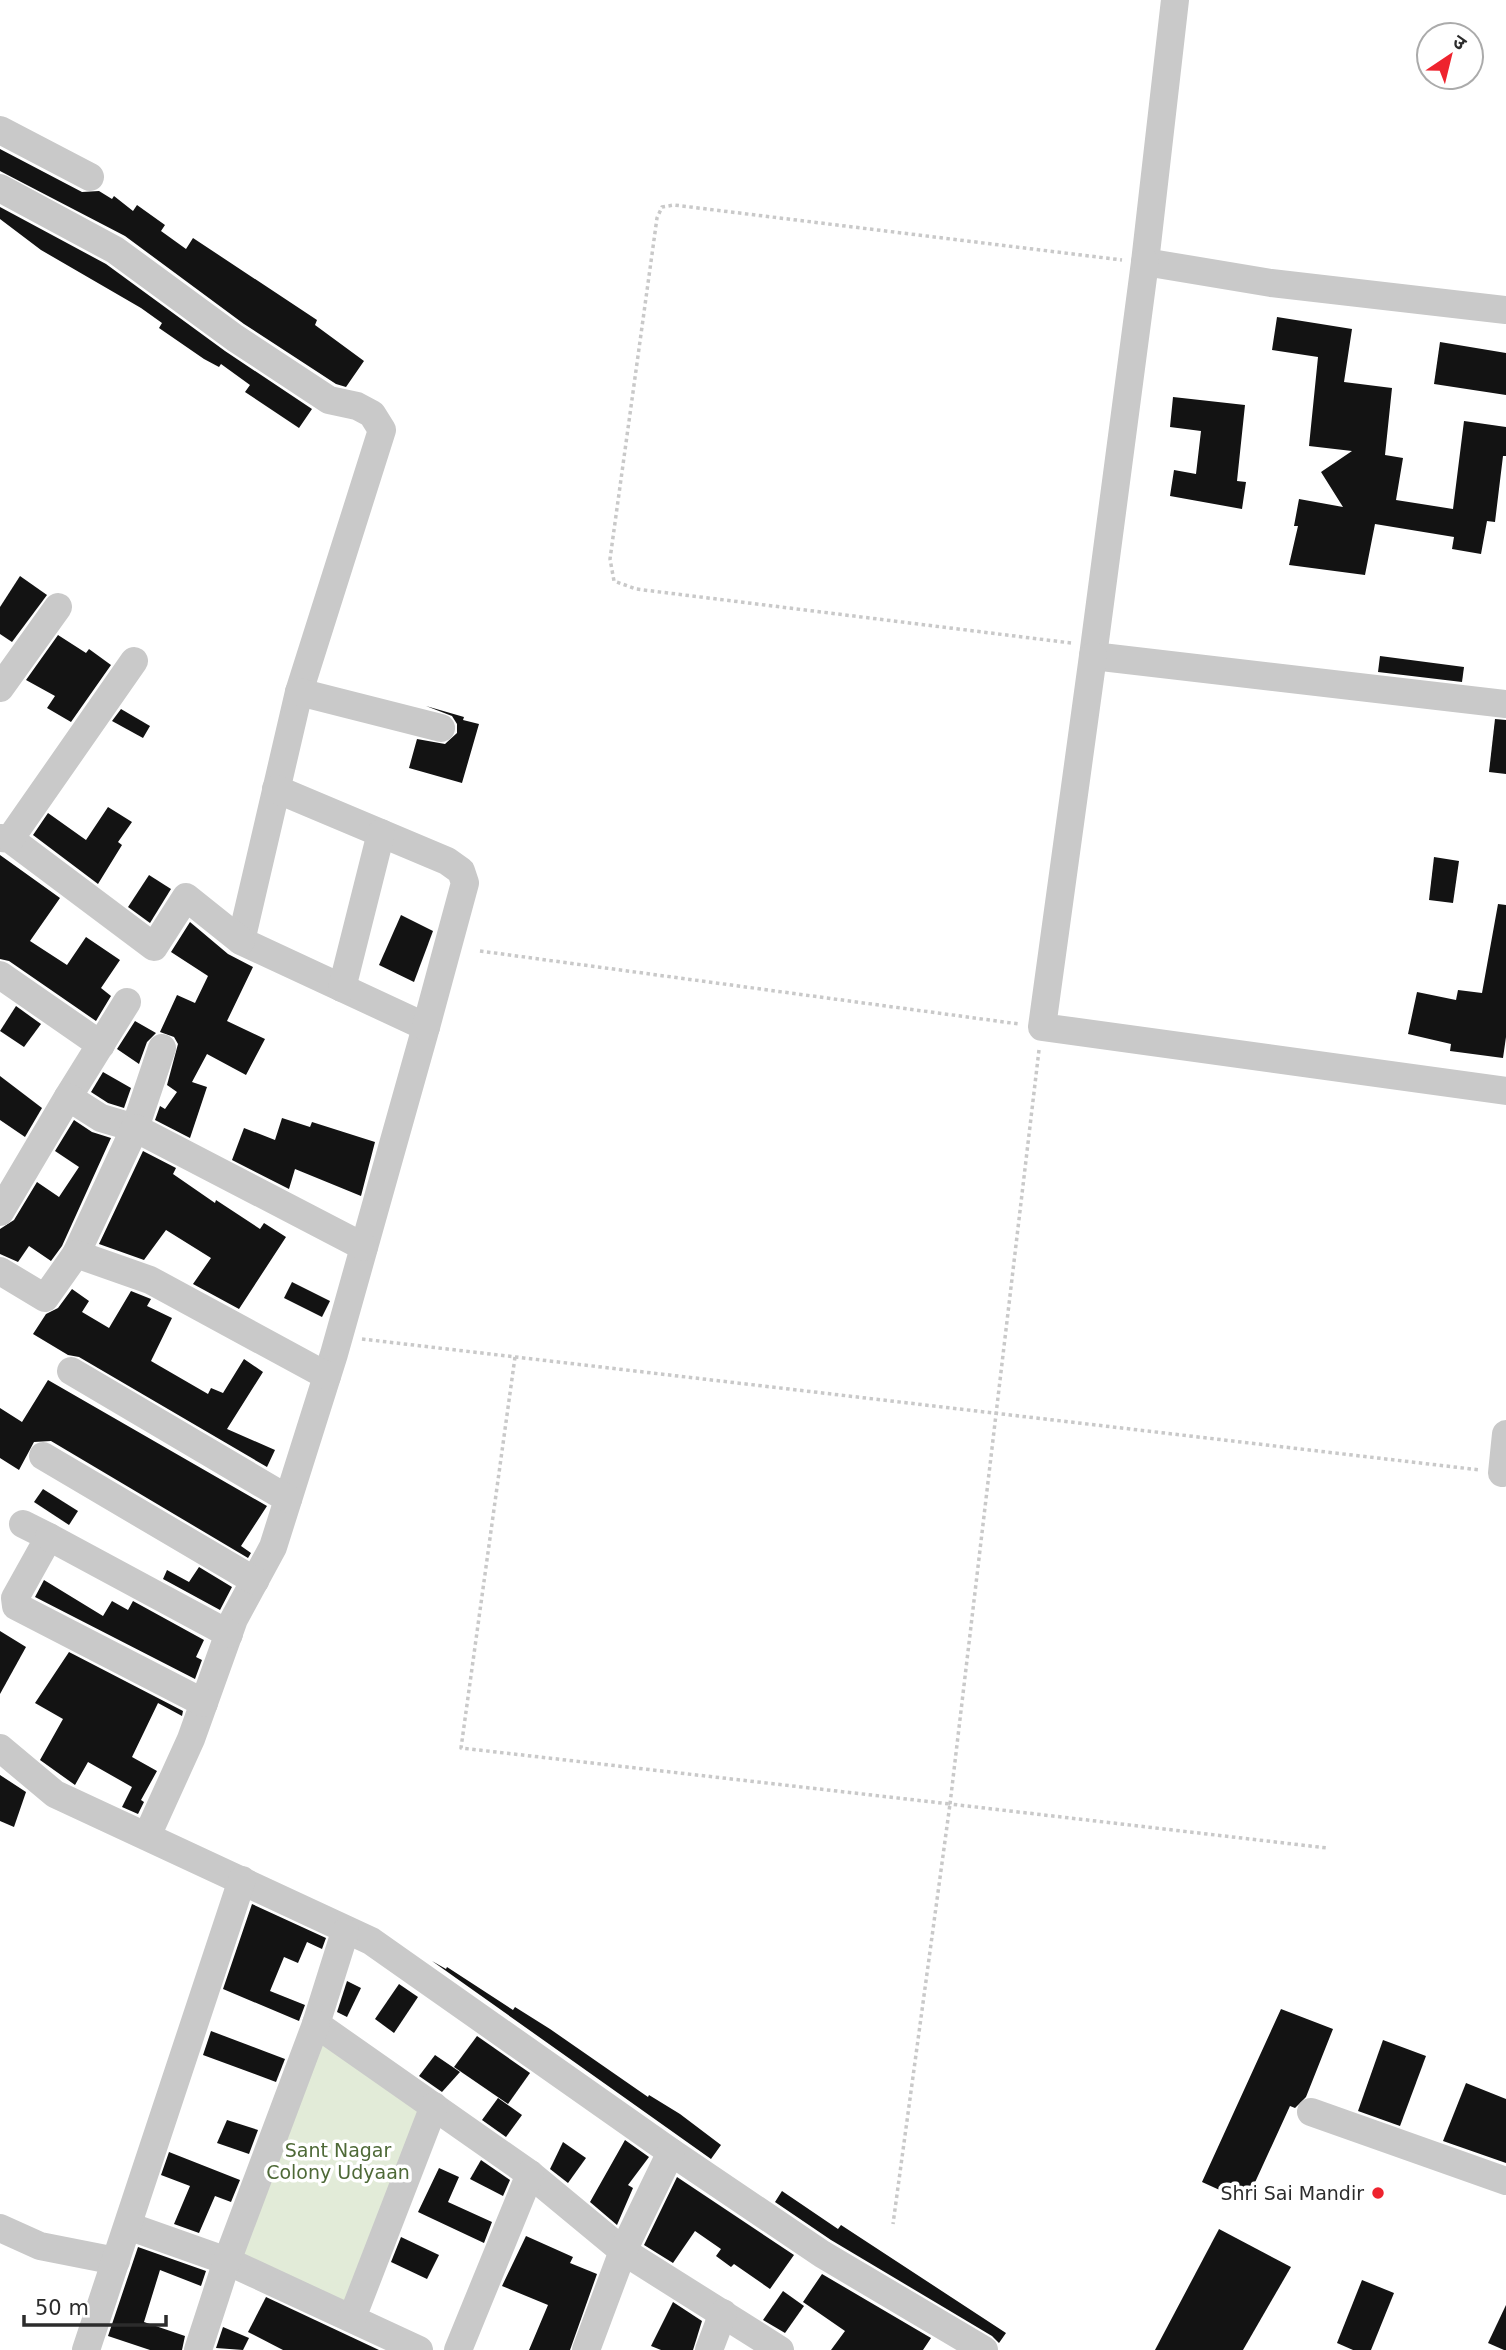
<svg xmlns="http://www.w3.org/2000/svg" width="1506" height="2350" font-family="'DejaVu Sans','Noto Sans Devanagari',sans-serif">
<rect width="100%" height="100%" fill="#fff"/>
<path fill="#e2ebd8" d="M316 2024 434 2106 352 2318 227 2261Z"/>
<g fill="#131313">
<path d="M0 149 82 192 99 191 112 199 114 196 133 211 137 205 165 225 161 231 186 249 193 238 317 320 315 325 364 361 346 387 336 384 244 324 125 236 0 171Z"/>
<path d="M0 207 106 264 225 351 312 409 299 428 245 392 250 385 221 364 219 367 204 359 159 328 162 323 141 308 41 250 0 219Z"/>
<path d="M1277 317 1352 329 1344 382 1392 388 1385 455 1403 458 1396 500 1453 509 1464 421 1506 427V456H1503L1495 522 1487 521 1481 554 1452 549 1454 537 1375 524 1365 575 1289 565 1298 526H1294L1299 499 1343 507 1321 472 1352 451 1309 446 1318 357 1272 350Z"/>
<path d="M1440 342 1506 353V395L1434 384Z"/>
<path d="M1173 397 1245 405 1237 481 1246 482 1242 509 1170 496 1174 470 1196 474 1201 431 1170 427Z"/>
<path d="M20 576 47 595 12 642 0 634V607Z"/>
<path d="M58 635 86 653 89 649 111 665 71 722 47 708 55 696 26 680Z"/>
<path d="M1380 656 1464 667 1462 682 1378 672Z"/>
<path d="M426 706 464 717 463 720 479 724 462 783 409 768 417 739 445 744 457 733V724L452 716Z"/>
<path d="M121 709 150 726 143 738 112 721Z"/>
<path d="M1495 719 1506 720V774L1489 772Z"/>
<path d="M108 807 132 822 118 842 122 845 98 884 33 835 48 813 86 840Z"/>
<path d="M0 855 60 898 30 941 67 965 86 937 120 960 101 988 111 996 96 1021 9 961 0 959Z"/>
<path d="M1434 857 1459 861 1453 903 1429 900Z"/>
<path d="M149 875 171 889 150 923 128 907Z"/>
<path d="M1498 904 1506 905V1037L1503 1058 1450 1051 1451 1044 1408 1034 1417 992 1456 1000 1458 990 1482 993Z"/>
<path d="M401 915 433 931 414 982 379 965Z"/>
<path d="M190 922 228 954 253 967 227 1021 265 1039 246 1075 207 1054 192 1082 207 1087 190 1138 155 1120 160 1106 165 1109 177 1092 167 1085 178 1044 174 1037 160 1032 177 995 195 1003 208 976 171 952Z"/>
<path d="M16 1006 41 1024 24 1047 0 1031Z"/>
<path d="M135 1021 156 1033 147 1042 139 1064 117 1049Z"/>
<path d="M103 1072 131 1088 124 1108 108 1103 91 1092Z"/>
<path d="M0 1076 42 1108 25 1137 0 1120Z"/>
<path d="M282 1118 310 1127 312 1122 375 1142 361 1196 295 1169 289 1189 232 1160 244 1128 275 1140Z"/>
<path d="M74 1120 92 1132 111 1138 62 1246 51 1261 29 1246 18 1262 0 1254V1229L14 1220 37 1182 59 1197 79 1167 55 1151Z"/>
<path d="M143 1151 176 1168 173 1174 215 1203 216 1200 260 1229 264 1223 286 1237 239 1309 193 1284 211 1258 166 1230 144 1260 99 1244Z"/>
<path d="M292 1282 330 1301 322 1317 284 1298Z"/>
<path d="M72 1289 89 1301 82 1312 109 1328 131 1291 151 1299 147 1306 172 1318 151 1361 208 1394 211 1388 223 1393 244 1359 263 1372 227 1429 275 1450 267 1467 79 1357 68 1355 33 1334 46 1314 58 1308Z"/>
<path d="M48 1380 267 1506 241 1546 251 1553 248 1558 51 1441 34 1442 19 1470 0 1458V1408L22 1422Z"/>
<path d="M43 1489 78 1511 69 1525 34 1502Z"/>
<path d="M199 1567 232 1587 220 1610 163 1579 167 1570 189 1582Z"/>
<path d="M44 1580 103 1616 112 1601 128 1610 133 1601 204 1640 196 1657 202 1660 195 1679 35 1597Z"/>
<path d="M0 1631 26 1647 0 1694Z"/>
<path d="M69 1652 183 1711 182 1716 158 1703 132 1757 157 1771 141 1800 144 1802 138 1814 122 1807 132 1787 88 1762 75 1785 40 1760 63 1719 35 1703Z"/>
<path d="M0 1775 26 1792 14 1827 0 1821Z"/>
<path d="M252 1904 326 1938 322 1949 307 1942 298 1963 284 1957 270 1991 305 2005 299 2021 223 1989Z"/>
<path d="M432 1961 446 1969 447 1967 513 2010 515 2007 550 2029 648 2097 649 2095 680 2114 721 2145 711 2159Z"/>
<path d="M347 1981 361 1988 347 2017 337 2012Z"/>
<path d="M399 1984 418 1997 394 2033 375 2019Z"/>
<path d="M1281 2009 1333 2029 1306 2097 1295 2108 1290 2106 1246 2202 1202 2182Z"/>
<path d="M211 2031 285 2059 276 2082 203 2055Z"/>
<path d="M477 2036 530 2073 508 2104 454 2067Z"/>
<path d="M1383 2040 1426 2056 1400 2126 1358 2111Z"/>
<path d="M435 2055 460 2072 442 2092 419 2076Z"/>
<path d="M1466 2083 1506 2099V2163L1443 2141Z"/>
<path d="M498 2098 522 2115 506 2137 482 2120Z"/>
<path d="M227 2120 258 2130 249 2154 217 2143Z"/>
<path d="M625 2140 649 2157 628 2185 633 2188 617 2225 590 2202Z"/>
<path d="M563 2142 586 2158 568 2183 550 2169Z"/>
<path d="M169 2152 240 2180 231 2202 215 2196 199 2233 174 2224 190 2186 161 2175Z"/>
<path d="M481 2160 510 2180 503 2196 470 2179Z"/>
<path d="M439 2168 459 2177 448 2202 492 2222 484 2243 418 2212Z"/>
<path d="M677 2177 794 2255 770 2289 734 2264 731 2267 716 2256 721 2249 695 2231 673 2263 644 2245Z"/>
<path d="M782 2191 838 2229 841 2225 1006 2333 999 2343 992 2336 831 2240 775 2202Z"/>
<path d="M1219 2229 1291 2267 1243 2350H1155Z"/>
<path d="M526 2236 573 2257 570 2263 597 2274 570 2350H529L548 2305 502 2286Z"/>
<path d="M401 2237 439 2255 427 2279 391 2262Z"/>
<path d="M138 2247 206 2271 201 2286 160 2270 144 2322 185 2336 182 2350H150L108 2336Z"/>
<path d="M822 2274 931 2338 923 2350H831L845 2331 803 2302Z"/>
<path d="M1362 2280 1394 2293 1371 2350H1353L1337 2343Z"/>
<path d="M783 2291 804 2306 785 2333 763 2320Z"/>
<path d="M266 2297 379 2350H283L248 2332Z"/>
<path d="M673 2302 702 2321 693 2350H661L651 2346Z"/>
<path d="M1506 2305V2350H1504L1488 2343Z"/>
<path d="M223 2327 249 2338 243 2350 216 2348Z"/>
</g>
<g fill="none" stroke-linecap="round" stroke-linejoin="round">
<g stroke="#c9c9c9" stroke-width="3.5" stroke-dasharray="3.5 3.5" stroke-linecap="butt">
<path d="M1071 643 636 589 614 581 610 559 657 218 662 207 674 205 1122 260"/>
<path d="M480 951 1019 1024"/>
<path d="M1039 1050 950 1804 1327 1848"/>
<path d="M362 1339 1480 1470"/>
<path d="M515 1357 461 1748 950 1804 893 2224"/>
</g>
<g stroke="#c9c9c9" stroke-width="28">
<path d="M1175 0 1145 262 1271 283 1506 310"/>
<path d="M0 130 90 177"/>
<path d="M0 188 115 250 235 338 329 400 357 406 372 414 382 430 299 692 241 941 426 1027 334 1354 273 1547 234 1619 191 1739 147 1836"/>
<path d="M1145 262 1093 656 1506 704"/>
<path d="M1093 656 1042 1027 1506 1091"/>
<path d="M0 688 58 607"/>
<path d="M299 692 441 728"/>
<path d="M276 789 447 861 461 871 465 883 426 1027"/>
<path d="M0 838 10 839 154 947 186 897 241 941"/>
<path d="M10 839 134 661"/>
<path d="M0 975 101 1045"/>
<path d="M342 988 381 833"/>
<path d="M68 1097 127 1002"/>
<path d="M0 1212 68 1097 101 1118 135 1128 162 1048"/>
<path d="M76 1254 135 1128 364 1247"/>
<path d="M0 1271 45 1298 76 1254 150 1280 327 1376"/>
<path d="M71 1371 288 1499"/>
<path d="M43 1456 255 1581"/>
<path d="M1502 1473 1506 1434"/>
<path d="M23 1524 49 1537 15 1598 16 1606 204 1703"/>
<path d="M49 1537 229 1634"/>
<path d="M0 1748 55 1794 371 1941 671 2152 822 2254 984 2350"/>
<path d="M345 1932 316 2024 530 2174 623 2251 780 2350"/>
<path d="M1311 2112 1506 2181"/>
<path d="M128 2226 227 2261 419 2350"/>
<path d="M0 2228 40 2246 116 2261"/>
<path d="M352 2318 434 2106"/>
<path d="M86 2350 242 1880"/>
<path d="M198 2350 227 2261 316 2024"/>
<path d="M458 2350 530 2174"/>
<path d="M586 2350 623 2251 671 2152"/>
<path d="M709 2350 723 2313"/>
</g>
</g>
<circle fill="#ee232e" stroke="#fff" stroke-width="2.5" cx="1378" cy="2193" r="7"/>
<g text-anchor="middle" stroke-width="7" stroke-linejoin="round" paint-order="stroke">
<g font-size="19" fill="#4e6937" stroke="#fff">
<text x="338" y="2157">Sant Nagar<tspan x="338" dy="22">Colony Udyaan</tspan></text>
</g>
<g font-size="19" fill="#2c2c2c" stroke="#fff" text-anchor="end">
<text x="1364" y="2200">Shri Sai Mandir</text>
</g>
</g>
<g transform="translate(1450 56) rotate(35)"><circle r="33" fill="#ffffff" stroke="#ababab" stroke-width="2"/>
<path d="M0-5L12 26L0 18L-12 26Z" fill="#ee232e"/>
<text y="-10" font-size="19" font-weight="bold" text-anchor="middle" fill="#2c2c2c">उ</text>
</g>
<path d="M24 2315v10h142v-10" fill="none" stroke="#2c2c2c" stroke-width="3.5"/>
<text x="35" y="2315" font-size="21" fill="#2c2c2c" stroke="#ffffff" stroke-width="5" paint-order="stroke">50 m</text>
</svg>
